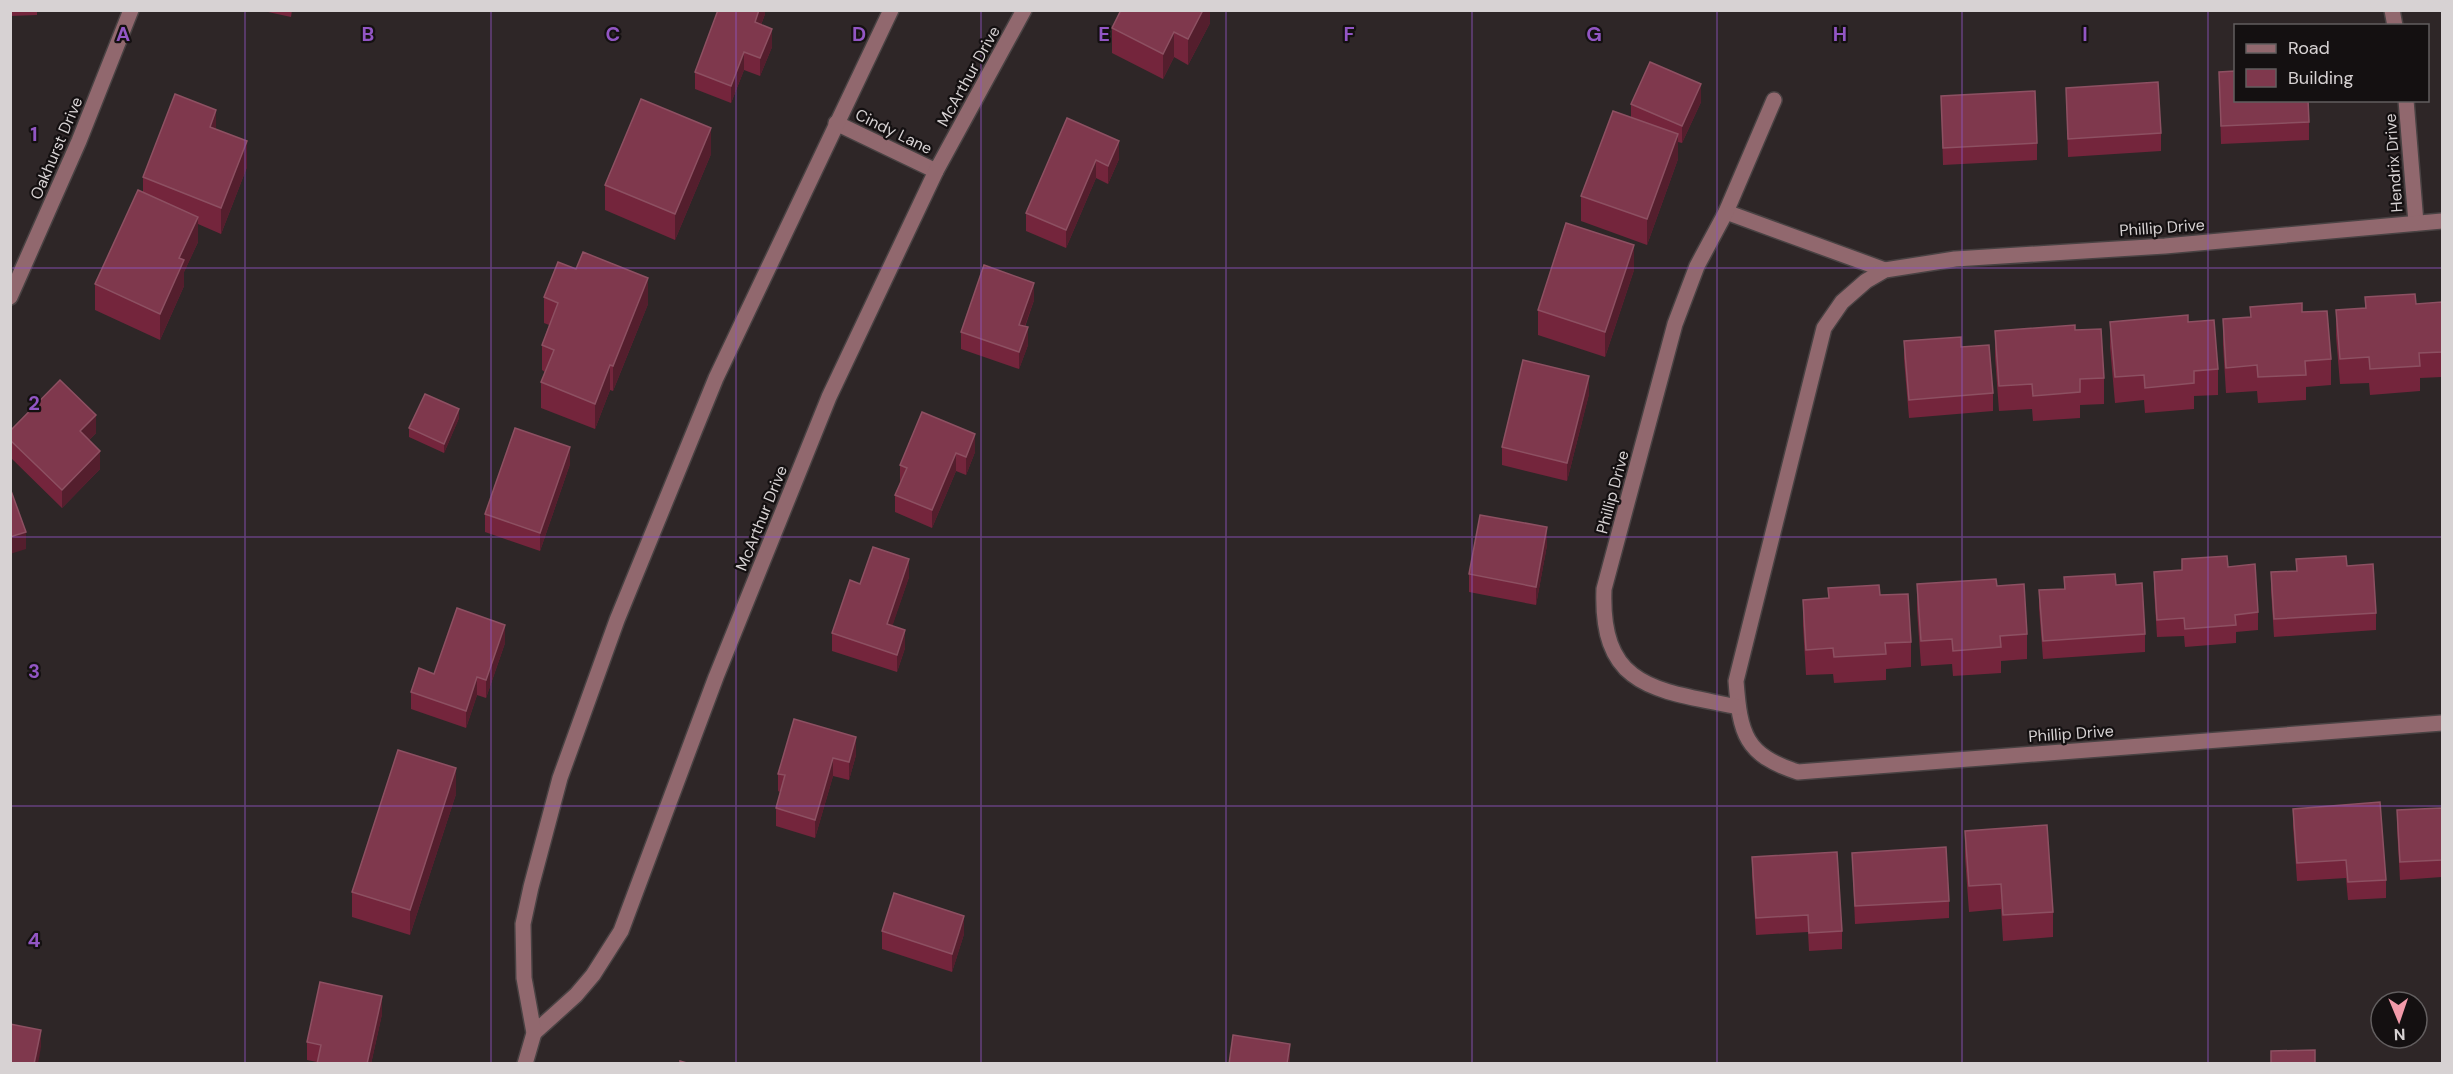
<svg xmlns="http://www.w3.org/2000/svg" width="2453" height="1074" font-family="'DM Sans',sans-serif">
<rect width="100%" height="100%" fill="#2e2627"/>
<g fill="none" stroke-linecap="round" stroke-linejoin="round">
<defs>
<g id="minor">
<path d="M2392 10 2395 26"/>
<path d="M2406 100 2416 223"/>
<path d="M836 123 936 171"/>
<path d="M1726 212 1885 270"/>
<path d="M2442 221 2165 246 1955 259 1885 270 1866 281 1842 302 1824 328 1736 681C1740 734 1745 755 1798 772L2442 723"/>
<path d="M10 297 79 141 131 10"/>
<path d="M1738 707C1658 690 1600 690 1604 589L1675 324 1697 266 1726 212 1774 100"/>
<path d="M534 1033 576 995 593 975 621 931 716 677 829 397 936 171 1024 10"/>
<path d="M525 1064 534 1033 524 978 523 924 531 887 560 778 617 620 716 378 891 10"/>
</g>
</defs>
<use href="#minor" stroke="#494243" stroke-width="18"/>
<use href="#minor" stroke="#91686e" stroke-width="15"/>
</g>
<g fill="#74253c">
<path d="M10 10H37V15L10 16Z"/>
<path d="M259 10H292L291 17Z"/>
<path d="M765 10V14L761 25 772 47 760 76 744 70 731 103 695 89V72Z"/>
<path d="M1210 10V23L1188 65 1174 57 1163 79 1112 53V28Z"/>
<path d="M2219 72 2309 122V140L2221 144Z"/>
<path d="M2066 88 2161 133V151L2068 157Z"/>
<path d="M1941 96 2037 143V160L1943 165Z"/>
<path d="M1701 102 1682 143 1678 142V159L1647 245 1581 221V196L1631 117V104Z"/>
<path d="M1067 118 1119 159 1108 184 1096 178 1066 248 1026 231V213Z"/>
<path d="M216 129 247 167 221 234 198 224V242L184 272V286L160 340 95 310V284L143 192V177Z"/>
<path d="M711 154 675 240 605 210V185Z"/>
<path d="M1634 270 1605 357 1538 335V310Z"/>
<path d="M544 297 648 304 613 391 610 390 595 429 541 408V382L545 372 542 370V345L549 325 544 323Z"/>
<path d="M2365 297 2416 304 2442 311V377L2420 378V391L2370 395 2369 383 2340 384 2336 336V310L2365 308Z"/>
<path d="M1034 300 1025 327 1028 345 1019 369 961 349V332Z"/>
<path d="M2250 307 2302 312 2331 359V385L2306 387V400L2258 403 2257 391 2226 393 2223 345V319L2250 317Z"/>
<path d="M2110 322H2188L2218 369V395L2194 396V409L2145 413 2144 400 2115 403 2110 347Z"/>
<path d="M2075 330 2104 378V404L2080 405V418L2033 421 2032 409 1999 411 1995 357V331Z"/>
<path d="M1904 341 1961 347 1993 393V411L1909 418 1904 359Z"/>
<path d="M1589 394 1567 481 1502 465V447Z"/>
<path d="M922 412 975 452 966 475 956 471 932 528 895 512V495L900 483V465Z"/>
<path d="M459 418 444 453 409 437V428Z"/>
<path d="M10 431 96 433 89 440 100 469 62 508 10 457Z"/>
<path d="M570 464 540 551 485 532V514Z"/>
<path d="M1547 545 1536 605 1469 592V574Z"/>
<path d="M2296 559 2347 566 2376 613V630L2274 637 2271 590V572L2296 571Z"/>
<path d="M2228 567 2258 612V630L2236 632V643L2185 647 2184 636 2157 637 2154 589V572Z"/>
<path d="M909 577 892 626 905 648 897 672 832 651V633L860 584Z"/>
<path d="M2064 577 2116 585 2145 634V652L2043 659 2039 608V590L2064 589Z"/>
<path d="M1917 584 1997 586 2027 634V659L2001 661V673L1953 676 1952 664 1921 666 1917 610Z"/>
<path d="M1880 595 1911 642V667L1886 669V680L1834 683 1833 674 1806 675 1803 626V600Z"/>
<path d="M505 643 486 698 477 695 466 728 411 709V692L434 674Z"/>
<path d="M794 719 856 755 849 780 833 776 815 838 776 826V808L780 792 778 791V774Z"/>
<path d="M456 794 410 935 352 917V892Z"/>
<path d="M2442 808V877L2400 880 2397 828V810Z"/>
<path d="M2293 809 2386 880V898L2348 900 2346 878 2297 881 2293 826Z"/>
<path d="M1965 831 2053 912V937L2003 941 2001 909 1969 912 1965 857Z"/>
<path d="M1852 853 1949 901V918L1855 924Z"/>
<path d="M1752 857 1842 931V949L1809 951 1808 932 1756 935 1752 875Z"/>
<path d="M882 931 964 934 952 972 882 949Z"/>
<path d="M382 1014 371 1064H317V1062L307 1060V1042Z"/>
</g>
<g fill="#541e2d">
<path d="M759 10H765V14L755 40V22Z"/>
<path d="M1203 10H1210V23L1188 65V39Z"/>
<path d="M772 29V47L760 76V58Z"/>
<path d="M1174 32V57L1163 79V54Z"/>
<path d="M744 52V70L731 103V86Z"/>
<path d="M1701 84V102L1682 143V126Z"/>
<path d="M216 110V136L210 127Z"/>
<path d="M711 128V154L675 240V214Z"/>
<path d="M1678 134V159L1647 245V219Z"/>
<path d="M247 141V167L221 234V208Z"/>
<path d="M1119 141V159L1108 184V166Z"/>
<path d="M1096 160V178L1066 248V230Z"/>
<path d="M198 217V242L184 272V286L160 340V314L179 258Z"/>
<path d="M1634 245V270L1605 357V332Z"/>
<path d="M648 278V304L613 391V366Z"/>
<path d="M1034 283V300L1019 342V325Z"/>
<path d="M1028 327V345L1019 369V352Z"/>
<path d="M610 365V390L595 429V404Z"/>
<path d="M1589 376V394L1567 481V463Z"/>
<path d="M459 409V418L444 453V444Z"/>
<path d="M96 415V433L80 449V431Z"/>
<path d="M975 434V452L966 475V457Z"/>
<path d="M570 447V464L540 551V533Z"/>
<path d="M100 451V469L62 508V490Z"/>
<path d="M956 453V471L932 528V510Z"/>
<path d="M1547 527V545L1536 605V587Z"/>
<path d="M26 532V549L10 554V537Z"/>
<path d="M909 559V577L887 642V624Z"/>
<path d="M505 625V643L486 698V680Z"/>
<path d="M905 630V648L897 672V655Z"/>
<path d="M477 677V695L466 728V711Z"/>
<path d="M856 737V755L849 780V762Z"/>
<path d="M833 758V776L815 838V820Z"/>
<path d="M456 768V794L410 935V910Z"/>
<path d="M964 916V934L952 972V954Z"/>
<path d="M382 996V1014L371 1064H367Z"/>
<path d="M41 1030V1047L38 1064H34Z"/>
<path d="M1290 1044V1064H1287Z"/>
</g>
<g fill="#7f384d" stroke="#8d5062" stroke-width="1.5">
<path d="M718 10H759L755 22 772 29 760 58 744 52 731 86 695 72Z"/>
<path d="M1121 10H1203L1188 39 1174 32 1163 54 1112 28Z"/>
<path d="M1650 62 1701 84 1682 126 1631 104Z"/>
<path d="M2235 71V100H2308L2309 122 2221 126 2219 72Z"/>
<path d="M2158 82 2161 133 2068 139 2066 88Z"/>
<path d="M2035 91 2037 143 1943 148 1941 96Z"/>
<path d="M175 94 216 110 210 127 247 141 221 208 143 177Z"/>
<path d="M641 99 711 128 675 214 605 185Z"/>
<path d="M1613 111 1678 134 1647 219 1581 196Z"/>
<path d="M1067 118 1119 141 1108 166 1096 160 1066 230 1026 213Z"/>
<path d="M138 190 198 217 179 258 184 260 160 314 95 284Z"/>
<path d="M1566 223 1634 245 1605 332 1538 310Z"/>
<path d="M583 252 648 278 613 366 610 365 595 404 541 382 554 350 542 345 558 303 544 297 558 262 576 269Z"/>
<path d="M984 265 1034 283 1019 325 1028 327 1019 352 961 332Z"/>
<path d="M2415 294 2416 304 2442 302V352L2419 353 2420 366 2370 369 2369 357 2340 359 2336 310 2366 308 2365 297Z"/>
<path d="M2302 303V312L2327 311 2331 359 2305 361 2306 375 2258 377 2257 365 2226 368 2223 319 2251 317 2250 307Z"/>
<path d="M2188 315V322L2214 320 2218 369 2194 371V383L2145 388 2144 375 2115 377 2110 322Z"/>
<path d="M2075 325V330L2101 329 2104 378 2080 379V392L2033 396 2032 384 1999 386 1995 331Z"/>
<path d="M1961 337V347L1989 345 1993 393 1909 400 1904 341Z"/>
<path d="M1523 360 1589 376 1567 463 1502 447Z"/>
<path d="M60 380 96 415 80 431 100 451 62 490 10 440V431Z"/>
<path d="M425 394 459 409 444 444 409 428Z"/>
<path d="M922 412 975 434 966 457 956 453 932 510 895 495 907 468 900 465Z"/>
<path d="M515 428 570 447 540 533 485 514Z"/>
<path d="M10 488 26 532 10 537Z"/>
<path d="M1480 515 1547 527 1536 587 1469 574Z"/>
<path d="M873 547 909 559 887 624 905 630 897 655 832 633 850 580 860 584Z"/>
<path d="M2227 556 2228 567 2255 564 2258 612 2235 615 2236 625 2185 629 2184 618 2157 620 2154 572 2182 570V559Z"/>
<path d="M2346 556 2347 566 2373 564 2376 613 2274 619 2271 572 2297 571 2296 559Z"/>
<path d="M2115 574 2116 585 2142 583 2145 634 2043 641 2039 590 2065 589 2064 577Z"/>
<path d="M1996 579 1997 586 2024 584 2027 634 2000 636 2001 647 1953 651 1952 639 1921 641 1917 584Z"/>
<path d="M1879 585 1880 595 1908 594 1911 642 1885 643 1886 654 1834 657 1833 648 1806 650 1803 600 1829 598 1828 588Z"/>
<path d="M457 608 505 625 486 680 477 677 466 711 411 692 419 668 434 674Z"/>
<path d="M794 719 856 737 849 762 833 758 815 820 776 808 785 775 778 774Z"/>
<path d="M398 750 456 768 410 910 352 892Z"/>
<path d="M2380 802 2386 880 2348 882 2346 860 2297 863 2293 809Z"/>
<path d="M2442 808V860L2400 862 2397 810Z"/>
<path d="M2047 825 2053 912 2003 915 2001 884 1969 886 1965 831Z"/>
<path d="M1946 847 1949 901 1855 906 1852 853Z"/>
<path d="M1837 852 1842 931 1809 933 1808 915 1756 918 1752 857Z"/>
<path d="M894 893 964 916 952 954 882 931Z"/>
<path d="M320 982 382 996 367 1064H317L321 1045 307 1042Z"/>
<path d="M10 1024 41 1030 34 1064H10Z"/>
<path d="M1233 1035 1290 1044 1287 1064H1229Z"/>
<path d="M2315 1050V1064H2271V1051Z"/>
<path d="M680 1061 690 1064H680Z"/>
</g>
<path fill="none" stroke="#9256c4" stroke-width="1.5" stroke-opacity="0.55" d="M245 10V1064M491 10V1064M736 10V1064M981 10V1064M1226 10V1064M1472 10V1064M1717 10V1064M1962 10V1064M2208 10V1064M10 268H2442M10 537H2442M10 806H2442"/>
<g text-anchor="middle" stroke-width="4.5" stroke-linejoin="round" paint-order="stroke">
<g font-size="16" fill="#d7d2d3" stroke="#141011">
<text transform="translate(968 76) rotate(-61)" y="6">McArthur Drive</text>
<text transform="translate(894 131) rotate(26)" y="6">Cindy Lane</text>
<text transform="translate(56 148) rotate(-67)" y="6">Oakhurst Drive</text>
<text transform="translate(2393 163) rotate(-94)" y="6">Hendrix Drive</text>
<text transform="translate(2162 227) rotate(-4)" y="6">Phillip Drive</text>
<text transform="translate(1612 492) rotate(-75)" y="6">Phillip Drive</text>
<text transform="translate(761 518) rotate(-68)" y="6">McArthur Drive</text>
<text transform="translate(2071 733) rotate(-4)" y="6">Phillip Drive</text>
</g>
</g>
<g font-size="20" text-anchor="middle" font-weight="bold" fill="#9256c4" stroke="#141011" stroke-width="4.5" stroke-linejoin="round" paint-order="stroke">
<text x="123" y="41">A</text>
<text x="368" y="41">B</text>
<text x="613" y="41">C</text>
<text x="859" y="41">D</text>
<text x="1104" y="41">E</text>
<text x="1349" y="41">F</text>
<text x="1594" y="41">G</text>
<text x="1840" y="41">H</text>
<text x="2085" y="41">I</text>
<text x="34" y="141">1</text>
<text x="34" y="410">2</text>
<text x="34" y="678">3</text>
<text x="34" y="947">4</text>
</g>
<rect width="2453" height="1074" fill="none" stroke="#d7d2d3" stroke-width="24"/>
<rect x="2234" y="24" width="195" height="78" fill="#141011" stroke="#625e5f" stroke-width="1.5"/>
<rect x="2246" y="44" width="30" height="9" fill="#91686e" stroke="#625e5f" stroke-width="1.5"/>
<text x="2288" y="54" font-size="18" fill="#d7d2d3">Road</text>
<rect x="2246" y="69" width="30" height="18" fill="#7f384d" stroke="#625e5f" stroke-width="1.5"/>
<text x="2288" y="84" font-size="18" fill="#d7d2d3">Building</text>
<g transform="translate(2399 1020) rotate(178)"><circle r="28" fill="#141011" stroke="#625e5f" stroke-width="1.5"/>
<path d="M0-4.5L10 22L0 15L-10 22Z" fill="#f39aaa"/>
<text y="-9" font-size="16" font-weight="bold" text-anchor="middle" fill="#d7d2d3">N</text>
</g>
</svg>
